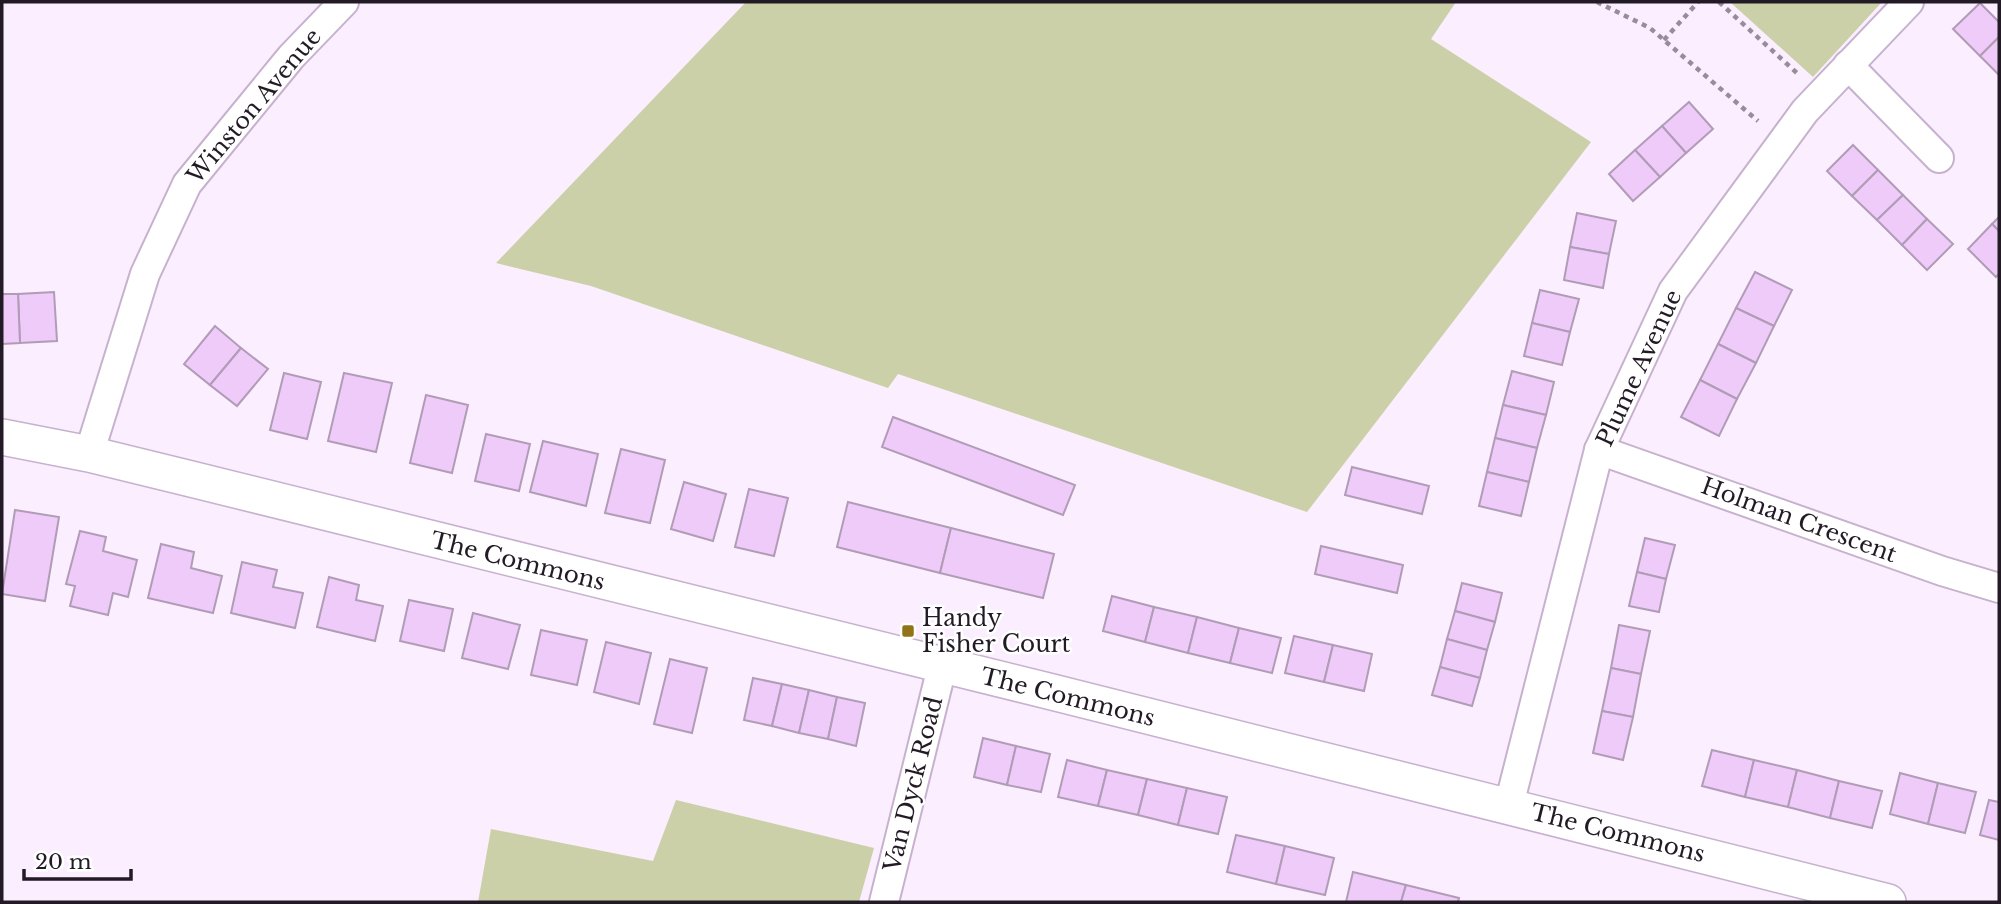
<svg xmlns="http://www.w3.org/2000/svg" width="2001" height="904" font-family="'Libre Baskerville',serif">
<rect width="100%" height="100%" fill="#fbeeff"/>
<g fill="#ccd0a9">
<path d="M746 2H1456L1431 39 1591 142 1307 512 898 374 888 388 591 286 496 263Z"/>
<path d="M1730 2H1882L1813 77Z"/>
<path d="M676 800 874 848 859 902H478L491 829 653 861Z"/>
</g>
<g fill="#efcbf9" stroke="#b19cb7" stroke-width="2">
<path d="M1980 3 1999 22V37L1980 56 1953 29Z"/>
<path d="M1999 37V75L1980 56Z"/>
<path d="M1689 102 1713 129 1686 153 1662 126Z"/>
<path d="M1662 126 1686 153 1660 177 1635 150Z"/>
<path d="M1853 145 1878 170 1852 196 1827 171Z"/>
<path d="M1635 150 1660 177 1633 201 1609 174Z"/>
<path d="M1878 170 1903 195 1877 220 1852 196Z"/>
<path d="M1903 195 1927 219 1902 245 1877 220Z"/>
<path d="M1577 213 1616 221 1609 254 1570 247Z"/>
<path d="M1999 217V231L1992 224Z"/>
<path d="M1927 219 1953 244 1927 270 1902 245Z"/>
<path d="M1992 224 1999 231V274L1996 277 1968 249Z"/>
<path d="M1570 247 1609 254 1603 288 1564 280Z"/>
<path d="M1755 272 1792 290 1774 326 1736 308Z"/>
<path d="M1540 290 1579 299 1570 332 1532 323Z"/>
<path d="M54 292 57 341 20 343 18 294Z"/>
<path d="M2 294H18L20 343 2 344Z"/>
<path d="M1736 308 1774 326 1756 363 1718 344Z"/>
<path d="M1532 323 1570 332 1562 365 1524 356Z"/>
<path d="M215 326 241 348 210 385 184 364Z"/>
<path d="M1718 344 1756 363 1737 399 1700 380Z"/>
<path d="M241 348 268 369 237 406 210 385Z"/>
<path d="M1512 371 1554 382 1546 415 1503 405Z"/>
<path d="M284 373 321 382 307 439 270 430Z"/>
<path d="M344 373 392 383 376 452 328 441Z"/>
<path d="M1700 380 1737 399 1719 436 1681 417Z"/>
<path d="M426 395 468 405 452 473 410 463Z"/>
<path d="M1503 405 1546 415 1537 448 1495 438Z"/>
<path d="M893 417 1075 485 1063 515 882 447Z"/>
<path d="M486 434 530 444 519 491 475 481Z"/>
<path d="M1495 438 1537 448 1529 482 1487 472Z"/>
<path d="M543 441 598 454 586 506 530 492Z"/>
<path d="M621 449 665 460 650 523 605 513Z"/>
<path d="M1352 467 1429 486 1422 514 1345 495Z"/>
<path d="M1487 472 1529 482 1521 516 1479 506Z"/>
<path d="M684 482 726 494 713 541 671 529Z"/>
<path d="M749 489 788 498 774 556 735 547Z"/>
<path d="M848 502 951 528 940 573 837 547Z"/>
<path d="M15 510 59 517 45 601 2 594Z"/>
<path d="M951 528 1054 554 1043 598 940 573Z"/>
<path d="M80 531 106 537 103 551 137 560 128 597 113 593 108 615 70 606 75 586 66 584Z"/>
<path d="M1645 538 1675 545 1666 579 1637 572Z"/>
<path d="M161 544 194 552 191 568 222 576 213 613 148 598Z"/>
<path d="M1321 546 1403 565 1397 593 1315 574Z"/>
<path d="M242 562 277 570 273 587 303 593 295 628 231 613Z"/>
<path d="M1637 572 1666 579 1659 612 1629 606Z"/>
<path d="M329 577 359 585 356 600 383 606 375 641 317 627Z"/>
<path d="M1462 583 1502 593 1495 622 1455 611Z"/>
<path d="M1112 596 1154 607 1145 642 1103 631Z"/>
<path d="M409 600 453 609 444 651 400 641Z"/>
<path d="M1154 607 1197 617 1188 653 1145 642Z"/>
<path d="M1455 611 1495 622 1487 650 1447 639Z"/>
<path d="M473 613 520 625 508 669 462 658Z"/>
<path d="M1197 617 1239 628 1230 663 1188 653Z"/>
<path d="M1619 625 1650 631 1641 674 1611 668Z"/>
<path d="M1239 628 1281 638 1272 673 1230 663Z"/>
<path d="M541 630 587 640 577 685 531 675Z"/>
<path d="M1294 636 1333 645 1324 682 1285 673Z"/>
<path d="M1447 639 1487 650 1480 678 1440 667Z"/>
<path d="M606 642 651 653 639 704 594 692Z"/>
<path d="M1333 645 1372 654 1364 691 1324 682Z"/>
<path d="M670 659 707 668 692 733 654 724Z"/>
<path d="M1440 667 1480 678 1472 706 1432 695Z"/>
<path d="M1611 668 1641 674 1633 717 1602 711Z"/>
<path d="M753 678 782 684 772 726 744 720Z"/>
<path d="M782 684 809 690 799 733 772 726Z"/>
<path d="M809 690 837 697 828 739 799 733Z"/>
<path d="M837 697 865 703 856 746 828 739Z"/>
<path d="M1602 711 1633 717 1623 760 1593 753Z"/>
<path d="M983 738 1016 746 1007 785 974 777Z"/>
<path d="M1016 746 1050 754 1041 792 1007 785Z"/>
<path d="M1712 750 1754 760 1745 797 1702 786Z"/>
<path d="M1067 760 1107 770 1098 806 1058 797Z"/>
<path d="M1754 760 1797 770 1788 807 1745 797Z"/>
<path d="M1107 770 1147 779 1138 815 1098 806Z"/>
<path d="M1797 770 1839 781 1830 818 1788 807Z"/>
<path d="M1900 773 1938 783 1928 824 1890 814Z"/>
<path d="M1147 779 1187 788 1178 825 1138 815Z"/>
<path d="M1839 781 1882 791 1872 828 1830 818Z"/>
<path d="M1938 783 1976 792 1965 833 1928 824Z"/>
<path d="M1187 788 1227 797 1218 834 1178 825Z"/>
<path d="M1989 800 1999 802V840L1980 835Z"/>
<path d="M1236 835 1285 846 1276 884 1227 872Z"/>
<path d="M1285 846 1334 858 1325 895 1276 884Z"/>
<path d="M1353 872 1406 885 1401 902H1346Z"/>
<path d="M1406 885 1459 898 1458 902H1401Z"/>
</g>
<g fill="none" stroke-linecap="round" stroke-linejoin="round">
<defs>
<g id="minor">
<path d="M1848 65 1939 158"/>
<path d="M1599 450 1942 571 1999 588"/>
<path d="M89 454 145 274 187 184 291 57 344 2"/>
<path d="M1509 805 1599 450 1673 291 1805 111 1909 2"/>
<path d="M884 902 942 667"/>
</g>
<path id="tertiary" d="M2 437 89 454 187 478C754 620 1322 756 1888 902"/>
</defs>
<use href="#minor" stroke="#c7b2ce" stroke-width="32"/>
<use href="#tertiary" stroke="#c7b2ce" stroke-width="38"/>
<g stroke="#978c9a" stroke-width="4.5" stroke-dasharray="5 5" stroke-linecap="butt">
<path d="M1597 2 1650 28 1758 121"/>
<path d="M1719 2 1798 74"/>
<path d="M1664 40 1698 2"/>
</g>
<use href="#minor" stroke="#fff" stroke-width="28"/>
<use href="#tertiary" stroke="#fff" stroke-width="35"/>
</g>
<rect fill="#927319" stroke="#fff" stroke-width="2.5" x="901" y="624" width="14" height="14" rx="3.5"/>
<g text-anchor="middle" stroke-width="5" stroke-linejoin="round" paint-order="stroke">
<g font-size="23" fill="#221a25" stroke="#fff">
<text transform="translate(254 106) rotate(-50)" y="8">Winston Avenue</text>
<text transform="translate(1639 368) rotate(-65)" y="8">Plume Avenue</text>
<text transform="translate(1799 520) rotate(20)" y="8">Holman Crescent</text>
<text transform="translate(518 561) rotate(14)" y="8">The Commons</text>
<text transform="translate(1068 697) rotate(14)" y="8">The Commons</text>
<text transform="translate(913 784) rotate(-76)" y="8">Van Dyck Road</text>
<text transform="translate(1618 833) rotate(14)" y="8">The Commons</text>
</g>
<g font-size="23" fill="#221a25" stroke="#fff" text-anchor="start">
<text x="922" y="626">Handy<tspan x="922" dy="26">Fisher Court</tspan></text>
</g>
</g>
<rect width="2001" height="904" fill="none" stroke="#221a25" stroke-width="7"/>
<path d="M24 869v10h107v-10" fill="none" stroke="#221a25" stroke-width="3.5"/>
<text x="35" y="869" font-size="21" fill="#221a25" stroke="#ffffff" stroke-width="5" paint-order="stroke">20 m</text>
</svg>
